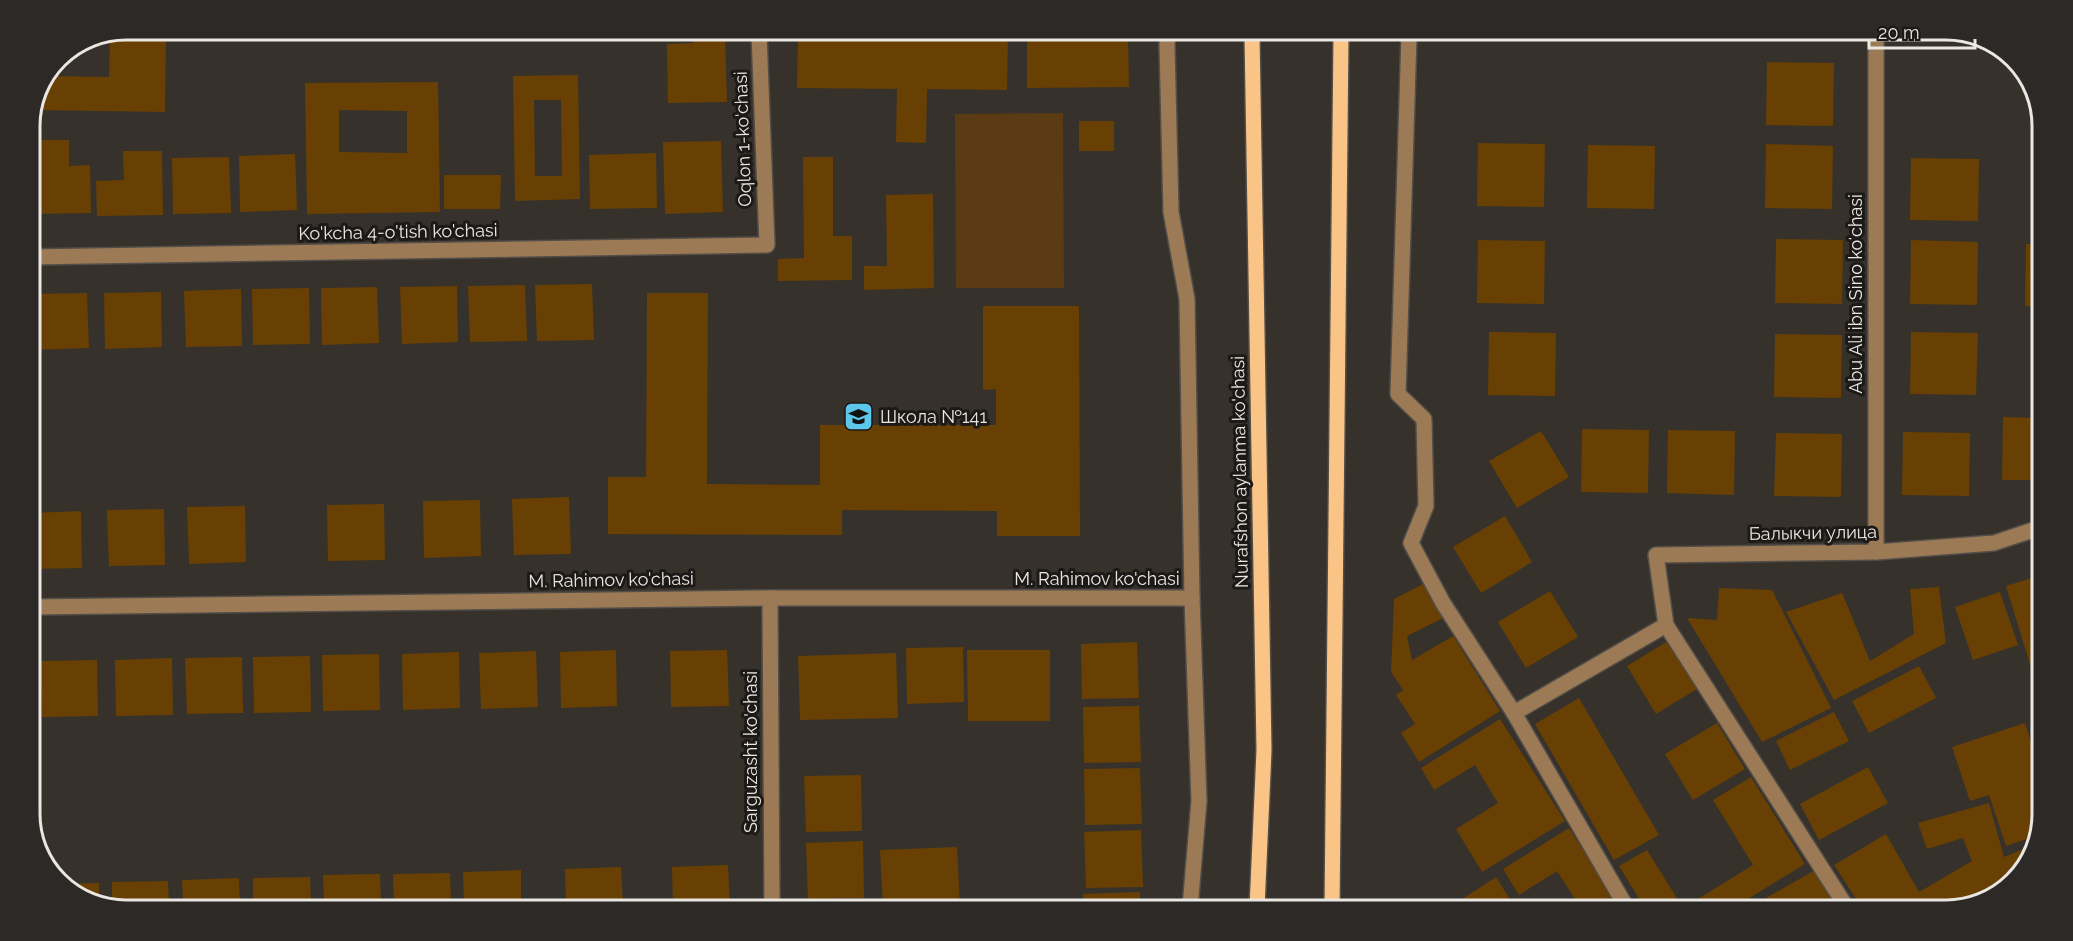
<svg xmlns="http://www.w3.org/2000/svg" width="2073" height="941" font-family="Raleway,sans-serif">
<rect width="100%" height="100%" fill="#36312b"/>
<path fill="#5a3b13" d="M1063 113 1064 288H956L955 114Z"/>
<g fill="#684004" fill-rule="evenodd">
<path d="M126 30H166L165 112 35 110 50 76 109 77 110 37Z"/>
<path d="M693 32H725L727 102 668 103 667 44 693 43Z"/>
<path d="M798 33 1008 34 1007 90 927 89 926 143 896 142 897 89 797 88Z"/>
<path d="M1027 34H1128L1129 87 1027 88Z"/>
<path d="M1767 62 1834 63 1833 126 1766 125Z"/>
<path d="M578 75 580 199 515 201 513 76ZM534 100H561L562 176H535Z"/>
<path d="M438 82 440 212 307 214 305 83ZM339 110 407 111V153L339 152Z"/>
<rect x="1079" y="121" width="35" height="30"/>
<path d="M30 140H69V166L90 165 91 213 30 214Z"/>
<path d="M721 141 723 212 665 214 663 142Z"/>
<path d="M1478 143 1545 144 1544 207 1477 206Z"/>
<path d="M1766 144 1833 146 1832 209 1765 208Z"/>
<path d="M1588 145 1655 146 1654 209 1587 208Z"/>
<path d="M123 151H162L163 215 97 216 96 181 124 180Z"/>
<path d="M656 153 657 208 590 209 589 155Z"/>
<path d="M295 154 297 210 240 212 239 156Z"/>
<path d="M229 157 231 213 173 214 172 158Z"/>
<path d="M803 157H833V236H852V280L778 281V259L804 258Z"/>
<path d="M1911 158 1979 159 1978 221 1910 220Z"/>
<path d="M444 175H501L500 209H444Z"/>
<path d="M933 194 934 288 864 290V266H887L886 195Z"/>
<path d="M1776 239 1843 240 1842 304 1775 303Z"/>
<path d="M1478 240 1545 241 1544 304 1477 303Z"/>
<path d="M1911 240 1978 242 1977 305 1910 304Z"/>
<path d="M2026 244H2042L2041 307 2025 306Z"/>
<path d="M592 284 594 340 537 341 535 285Z"/>
<path d="M525 285 527 341 470 342 468 286Z"/>
<path d="M457 286 458 342 402 344 400 287Z"/>
<path d="M377 287 379 343 322 345 321 288Z"/>
<path d="M309 288 310 344 253 345 252 289Z"/>
<path d="M241 289 242 346 186 347 184 291Z"/>
<path d="M161 292 162 347 105 349 104 293Z"/>
<path d="M87 293 89 348 32 350 31 294Z"/>
<path d="M647 293H708L707 484 820 485V425H996V389L983 390V306H1079L1080 536H997V511L842 510V535L608 534V477H646Z"/>
<path d="M1489 332 1556 333 1555 396 1488 395Z"/>
<path d="M1911 332 1978 333 1976 395 1910 394Z"/>
<path d="M1775 334 1842 335 1841 398 1774 397Z"/>
<path d="M2003 417 2040 418 2039 480H2002Z"/>
<path d="M1582 429 1649 430 1648 493 1581 492Z"/>
<path d="M1668 430 1735 431 1734 495 1667 493Z"/>
<path d="M1541 431 1569 477 1517 508 1489 461Z"/>
<path d="M1903 432 1970 433 1969 496 1902 495Z"/>
<path d="M1776 433 1842 434 1841 497 1774 496Z"/>
<path d="M569 497 571 554 514 555 512 499Z"/>
<path d="M480 500 481 556 424 558 423 501Z"/>
<path d="M384 504 385 560 328 561 327 505Z"/>
<path d="M245 506 246 562 189 564 187 507Z"/>
<path d="M164 509 165 565 109 566 107 510Z"/>
<path d="M81 511 82 568 30 569V513Z"/>
<path d="M1505 516 1532 562 1481 593 1453 547Z"/>
<path d="M2038 576 2037 687 2006 586Z"/>
<path d="M1423 584 1445 617 1407 636 1412 660 1453 636 1500 711 1419 762 1401 733 1415 724 1396 695 1403 690 1391 672 1394 599Z"/>
<path d="M1939 587 1946 643 1834 700 1786 612 1842 593 1870 661 1914 634 1910 589Z"/>
<path d="M1719 588 1772 590 1831 708 1762 742 1687 618 1717 620Z"/>
<path d="M1550 591 1578 637 1526 668 1498 622Z"/>
<path d="M2000 592 2018 645 1973 660 1955 607Z"/>
<path d="M1668 641 1697 689 1656 714 1627 666Z"/>
<path d="M1137 642 1139 698 1082 699 1081 644Z"/>
<path d="M963 647 964 702 907 704 906 648Z"/>
<path d="M616 650 617 706 561 708 560 652Z"/>
<path d="M727 650 729 706 671 707 670 651Z"/>
<path d="M967 650H1050V721H968Z"/>
<path d="M536 651 538 707 481 709 479 653Z"/>
<path d="M459 652 460 708 403 710 402 654Z"/>
<path d="M896 653 898 718 800 720 798 656Z"/>
<path d="M379 654 380 710 323 711 322 655Z"/>
<path d="M310 656 311 712 254 713 253 657Z"/>
<path d="M242 657 243 713 187 714 185 658Z"/>
<path d="M172 658 173 715 116 716 115 660Z"/>
<path d="M97 660 98 716 42 717 40 661Z"/>
<path d="M1919 666 1936 698 1869 733 1852 701Z"/>
<path d="M1579 698 1659 835 1614 860 1535 724Z"/>
<path d="M1139 706 1141 762 1084 763 1083 707Z"/>
<path d="M1834 712 1849 741 1790 770 1776 741Z"/>
<path d="M1500 719 1565 821 1482 872 1456 829 1498 803 1475 765 1434 790 1421 768Z"/>
<path d="M1717 723 1745 769 1693 800 1665 754Z"/>
<path d="M2025 723 2036 758V836L2006 846 1989 795 1970 801 1952 747Z"/>
<path d="M1868 767 1888 803 1819 840 1800 804Z"/>
<path d="M1140 768 1142 824 1085 825 1084 769Z"/>
<path d="M861 775 862 831 806 832 804 776Z"/>
<path d="M1751 777 1805 864 1730 910H1646L1619 866 1647 850 1683 908 1753 865 1713 800Z"/>
<path d="M1989 803 2004 857 2036 844V852L2000 895 1947 911H1864L1834 865 1886 834 1919 892 1972 861 1963 838 1927 849 1918 823Z"/>
<path d="M1569 828 1621 910H1582L1557 871 1519 895 1503 869Z"/>
<path d="M1141 830 1143 887 1086 888 1084 832Z"/>
<path d="M863 841 864 898 808 899 806 843Z"/>
<path d="M957 847 960 907H883L880 850Z"/>
<path d="M728 865 730 906H673L672 867Z"/>
<path d="M621 867 623 906 566 905 565 869Z"/>
<path d="M1817 869 1841 911 1745 910Z"/>
<path d="M521 870V905H464L463 872Z"/>
<path d="M450 873 451 905H394L393 874Z"/>
<path d="M380 874 381 905 324 904 323 875Z"/>
<path d="M310 877 311 904H253V878Z"/>
<path d="M1496 877 1516 909H1447Z"/>
<path d="M239 878 240 904H183L182 880Z"/>
<path d="M168 881 169 904H112V882Z"/>
<path d="M99 883V904H89L65 884Z"/>
<path d="M1140 892V908H1083V894Z"/>
</g>
<g fill="none" stroke-linecap="round" stroke-linejoin="round">
<defs>
<g id="minor">
<path d="M1168 34 1167 45 1171 212 1187 299 1192 598 1199 801 1190 908"/>
<path d="M1409 35 1398 394 1424 419 1426 506 1411 543 1443 603 1514 713 1666 625 1656 555 1876 552 1994 543 2039 528"/>
<path d="M1876 37V552"/>
<path d="M30 257 767 245 759 33"/>
<path d="M770 598 772 906"/>
<path d="M30 607 770 598H1192"/>
<path d="M1666 625 1849 911"/>
<path d="M1514 713 1628 910"/>
</g>
<g id="major">
<path d="M1252 35 1264 750 1257 908"/>
<path d="M1332 909 1341 35"/>
</g>
</defs>
<use href="#minor" stroke="#534e48" stroke-width="18"/>
<use href="#major" stroke="#534e48" stroke-width="18"/>
<use href="#minor" stroke="#9b7a55" stroke-width="15"/>
<use href="#major" stroke="#fac487" stroke-width="15"/>
</g>
<defs>
<symbol id="school-square" viewBox="-11 -11 22 22"><rect x="-9" y="-9" width="18" height="18" rx="4" fill="#5cc7e8" stroke="#1c1917"/><path d="M0-5L7-2L0 1L-7-2ZM-4 1L0 2.5L4 1V4Q0 6-4 4Z" fill="#111"/></symbol>
</defs>
<g fill-rule="evenodd">
<use href="#school-square" x="842" y="400" width="33" height="33"/>
</g>
<g text-anchor="middle" stroke-width="6" stroke-linejoin="round" paint-order="stroke">
<g font-size="18" fill="#eae7e3" stroke="#1c1917">
<text transform="translate(743 139) rotate(-92)" y="6">Oqlon 1-ko'chasi</text>
<text transform="translate(398 232) rotate(-1)" y="6">Ko'kcha 4-o'tish ko'chasi</text>
<text transform="translate(1856 294) rotate(-90)" y="6">Abu Ali ibn Sino koʻchasi</text>
<text transform="translate(1240 472) rotate(-91)" y="6">Nurafshon aylanma ko'chasi</text>
<text transform="translate(1813 533) rotate(-1)" y="6">Балыкчи улица</text>
<text x="1097" y="585">M. Rahimov ko'chasi</text>
<text transform="translate(611 580) rotate(-1)" y="6">M. Rahimov ko'chasi</text>
<text transform="translate(751 752) rotate(-90)" y="6">Sarguzasht ko'chasi</text>
</g>
<g font-size="18" fill="#eae7e3" stroke="#1c1917" text-anchor="start">
<text x="880" y="423">Школа №141</text>
</g>
</g>
<path d="M0 0H2073V941H0ZM126 40H1946A86 86 0 0 1 2032 126V814A86 86 0 0 1 1946 900H126A86 86 0 0 1 40 814V126A86 86 0 0 1 126 40Z" fill="#2c2927" fill-rule="evenodd"/>
<path fill="none" stroke="#eae7e3" stroke-width="3" d="M126 40H1946A86 86 0 0 1 2032 126V814A86 86 0 0 1 1946 900H126A86 86 0 0 1 40 814V126A86 86 0 0 1 126 40Z"/>
<path d="M1869 39v9h106v-9" fill="none" stroke="#eae7e3" stroke-width="3"/>
<text x="1878" y="39" font-size="18" fill="#eae7e3" stroke="#1c1917" stroke-width="4.5" paint-order="stroke">20 m</text>
</svg>
